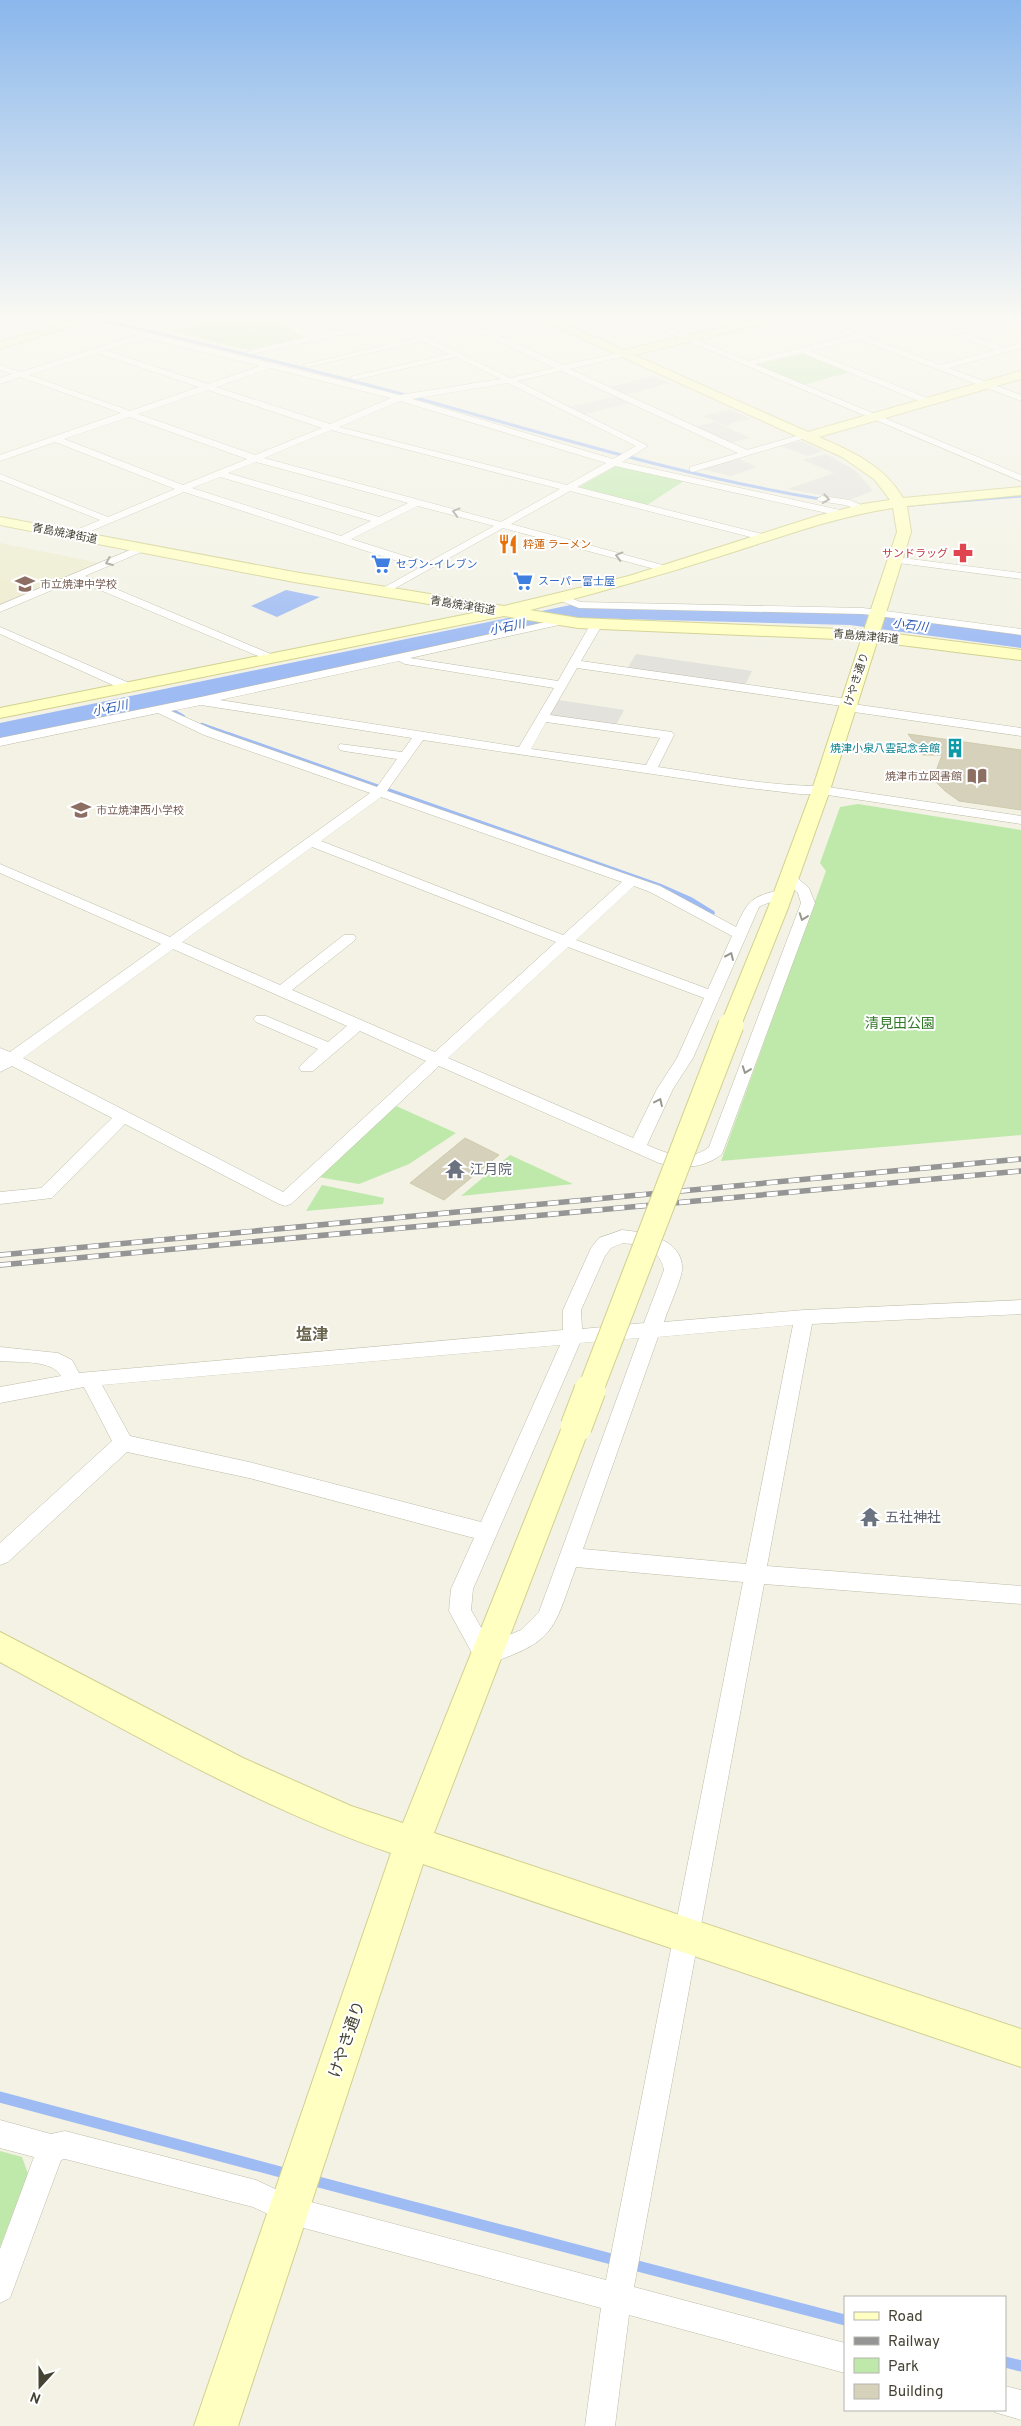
<svg xmlns="http://www.w3.org/2000/svg" width="1021" height="2426" font-family="Overpass,'Noto Sans JP',sans-serif">
<rect width="100%" height="100%" fill="#f3f2e5"/>
<path fill="#edecce" d="M0 543 100 563 0 604Z"/>
<g fill="#bee9ab">
<path d="M220 320H272L304 337 248 350 172 331Z"/>
<path d="M803 354 850 372 803 385 756 365Z"/>
<path d="M616 466 684 481 647 505 579 487Z"/>
<path d="M858 804 1021 830V1135L721 1161 826 871 820 863 840 807Z"/>
<path d="M394 1105 456 1133 409 1164 359 1184 318 1177Z"/>
<path d="M510 1155 573 1184 461 1196Z"/>
<path d="M322 1185 384 1198 383 1204 306 1211Z"/>
<path d="M0 2151 22 2157 28 2174 0 2247Z"/>
</g>
<g fill="#e3e2dd">
<path d="M653 376 669 383 626 395 610 387Z"/>
<path d="M616 396 630 403 585 414 570 407Z"/>
<path d="M729 409 752 419 731 423 732 424 726 426 703 416Z"/>
<path d="M715 422 750 438 730 443 695 427Z"/>
<path d="M801 441 822 451 808 456 781 446Z"/>
<path d="M826 454 856 471 873 491 849 500 787 489 834 473 803 460Z"/>
<path d="M739 459 757 467 731 476 701 469Z"/>
<path d="M636 654 752 671 745 685 627 669Z"/>
<path d="M559 700 624 710 616 725 550 715Z"/>
</g>
<path fill="#9ebbf3" d="M286 590 320 597 277 617 251 606Z"/>
<g fill="none" stroke-linecap="round" stroke-linejoin="round">
<g stroke="#9ebbf3" stroke-width="3">
<path d="M101 320C200 343 300 366 398 393 540 432 680 476 826 500"/>
<path d="M908 505 1021 496"/>
</g>
<g stroke="#9ebbf3" stroke-width="4.5">
<path d="M904 505 924 503"/>
<path d="M154 700 183 717"/>
<path d="M202 725 233 736"/>
</g>
<path stroke="#9ebbf3" stroke-width="5.5" d="M229 735 659 886 691 900 712 913"/>
<g stroke="#9ebbf3" stroke-width="11">
<path d="M0 2097 288 2174"/>
<path d="M311 2180 619 2261"/>
<path d="M630 2264 845 2320"/>
<path d="M1005 2362 1021 2366"/>
</g>
<path fill="#9ebbf3" fill-rule="evenodd" d="M585 602 850 609 1021 632V648L850 625 585 618 0 739V723Z"/>
</g>
<g fill="#d5d1ba" stroke="#d0cbad">
<path d="M908 734 1021 750V810L959 801 945 791 933 779 942 755H923Z"/>
<path d="M465 1138 499 1155 444 1200 410 1183Z"/>
</g>
<g fill="none" stroke-linecap="round" stroke-linejoin="round">
<defs>
<g id="street">
<path d="M10 320H23L55 331 51 333Z"/>
<path d="M81 320H95L400 395 501 379 456 357 354 380 350 377 449 354 423 341 307 367 303 365 417 338 389 325 250 354 246 352 307 337 276 320H286L316 336 382 320H399L398 323 510 378 554 368 454 320H465L563 365 626 352V356L570 369 747 450 807 433 812 436 693 472 690 471V467L738 453 561 371 517 381 648 446 622 462 840 510 845 513 840 516 615 466 577 487 770 536 771 538 766 541 570 491 511 524 670 567V571H662L503 528 383 595 379 594V590L419 568 184 492 77 537H69V533L100 520 0 480V474L108 517 175 489 55 442 0 461V455L121 413 20 377 0 384V378L12 374 0 370V365L21 372 137 335ZM146 338 260 366 208 384 105 350ZM97 353 199 387 130 411 29 375ZM270 368 391 398 330 424 216 387ZM508 383 636 446 613 459 412 399ZM208 390 322 428 255 455 138 414ZM400 401 606 463 567 485 339 427ZM129 417 247 459 183 485 64 439ZM331 430 560 489 501 522 264 458ZM256 462 408 503 379 517 228 473ZM220 477 371 521 341 536 192 488ZM418 506 494 526 427 563 351 539Z"/>
<path d="M638 320H649L748 361 850 336 810 320H822L941 365 995 350 917 320C933 320 943 329 956 330 968 331 991 320 1008 320L964 333 1004 347 1021 343V348L949 368 1021 395V401L858 339 810 351 930 399V403H924L802 353 755 364 1021 475V481Z"/>
<path d="M822 496 850 500 868 508 863 511 845 505 819 501 817 499Z"/>
<path d="M142 545 146 546V550L85 576 278 657V661H270L76 580 0 612V605Z"/>
<path d="M895 557 1021 573V579L891 562V558Z"/>
<path d="M562 595 581 602 863 608 1021 629V635L863 614 579 608 558 600V596Z"/>
<path d="M564 618 568 619V623L410 658 558 681 590 625 596 622 602 625 581 661 848 699 852 700 853 704 1021 728V736L847 711 843 710 842 706 577 668 550 715 672 732 674 735 658 767C712 775 767 786 821 786L1021 816V824L821 794H800L740 787 423 740 387 791 660 886 736 927C749 898 752 897 783 889L790 893C785 899 767 902 759 907L693 1058 673 1089 647 1145C668 1154 689 1163 709 1147L801 903 798 893 782 878 784 875H794L809 888 815 903 722 1154C703 1169 682 1169 659 1163L439 1066 291 1204 285 1206 279 1204 125 1124 52 1198 0 1204V1192L41 1188 112 1118 12 1066 0 1072V1048L10 1052 161 944 0 873V864L170 937 370 793 204 735 158 713 0 746V738L201 697ZM399 661 405 664 554 688 519 747 220 700ZM201 705 412 738 402 752 340 744 338 747 340 750 344 751 397 759 377 787 212 729 171 711ZM546 722 660 738 646 765 531 749ZM381 797 622 882 563 935 321 841ZM312 847 556 942 435 1052 292 990 354 941 356 938 354 935H344L280 985 182 942ZM634 886 650 892 732 936 708 989 576 940ZM568 947 704 998 677 1058 657 1089 633 1138 448 1058ZM173 949 347 1026 328 1042 266 1016H256L253 1019 256 1022 318 1049 299 1067 301 1071H313L360 1031 426 1061 283 1192 23 1058Z"/>
<path d="M0 627 134 685 136 688 130 692 126 691 0 634Z"/>
<path d="M622 1230C644 1232 684 1239 682 1270 681 1281 668 1309 664 1322L804 1310 1021 1300V1314L812 1324 767 1566 1021 1586V1604L764 1584 634 2287 845 2343V2373L629 2315 615 2426H585L601 2308 289 2224 253 2207 65 2159 61 2160 10 2298 0 2303V2249L34 2157 0 2148V2120L51 2134 65 2131 256 2180 292 2197 606 2280 743 1582 576 1567C552 1634 555 1641 485 1665L477 1662 449 1611 451 1589 474 1538 249 1478 127 1452 8 1562 0 1565V1543L112 1441 84 1387 0 1403V1387L61 1376C52 1359 18 1363 0 1361V1347L58 1353 72 1360 79 1373 563 1330V1310L591 1248 599 1238ZM623 1243C643 1245 660 1249 664 1270L644 1323 582 1329 581 1310 605 1256 611 1248ZM793 1325 746 1564 583 1549 658 1337ZM639 1338 539 1612 521 1630 490 1643 471 1610 473 1589 580 1343ZM560 1345 481 1522 249 1462 130 1436 102 1385Z"/>
<path d="M1005 2386 1021 2390V2420L994 2412 993 2410H1005Z"/>
</g>
<g id="secondary">
<path d="M73 320H91L0 349V342Z"/>
<path d="M541 320H556L624 350 753 320H773L772 322 634 355 808 432 1021 371V379L819 437C851 451 885 466 903 498L1021 487V495L907 506 911 532 880 632 1021 650V660L877 642 830 790 788 908 740 1028 732 1030 724 1028 721 1023 768 908 812 790 861 640 578 628 504 616 0 718V708L478 612 294 582 0 525V517L294 572 504 606 629 576 817 516 863 504 890 500 874 479 842 457ZM893 508 897 532 864 630 578 618 530 610C594 594 658 576 721 556 778 538 834 517 893 508Z"/>
<path d="M576 1416 586 1419 590 1427 434 1833 1021 2029V2067L423 1864 238 2426H194L391 1853C254 1806 128 1731 0 1662V1632L243 1758 351 1806 403 1823 562 1427 566 1419Z"/>
</g>
</defs>
<use href="#street" stroke="#bfbca7" stroke-width="1"/>
<use href="#secondary" stroke="#d1d090" stroke-width="2"/>
<use href="#street" fill="#fff" fill-rule="evenodd"/>
<use href="#secondary" fill="#ffffc2" fill-rule="evenodd"/>
<defs>
<g id="rail">
<path d="M0 1255 1021 1159"/>
<path d="M0 1265 1021 1171"/>
</g>
</defs>
<use href="#rail" stroke="#959595" stroke-width="5.5"/>
<use href="#rail" stroke="#fff" stroke-width="4" stroke-dasharray="11" stroke-linecap="butt"/>
<defs>
<path id="secondary-bridge-far2" d="M731 1026 732 1023"/>
<path id="secondary-bridge-far1" d="M590 1391 731 1025"/>
<path id="secondary-bridge" d="M576 1427 590 1390"/>
</defs>
<use href="#secondary-bridge-far2" stroke="#d1d090" stroke-width="21" stroke-linecap="butt"/>
<use href="#secondary-bridge-far1" stroke="#d1d090" stroke-width="27" stroke-linecap="butt"/>
<use href="#secondary-bridge" stroke="#d1d090" stroke-width="33" stroke-linecap="butt"/>
<use href="#secondary-bridge-far2" stroke="#ffffc2" stroke-width="20"/>
<use href="#secondary-bridge-far1" stroke="#ffffc2" stroke-width="25"/>
<use href="#secondary-bridge" stroke="#ffffc2" stroke-width="31"/>
</g>
<defs><path id="oneway-chevron" d="M-2-3.5L2.5 0L-2 3.5" fill="none" stroke-width="1.6" stroke-linecap="round" stroke-linejoin="round" transform="scale(1.25)"/></defs>
<g stroke="#99988f">
<use href="#oneway-chevron" transform="translate(826 499) rotate(9)"/>
<use href="#oneway-chevron" transform="translate(456 512) rotate(-165)"/>
<use href="#oneway-chevron" transform="translate(619 556) rotate(-165)"/>
<use href="#oneway-chevron" transform="translate(109 562) rotate(157)"/>
<use href="#oneway-chevron" transform="translate(803 917) rotate(110)"/>
<use href="#oneway-chevron" transform="translate(730 956) rotate(-66)"/>
<use href="#oneway-chevron" transform="translate(746 1070) rotate(110)"/>
<use href="#oneway-chevron" transform="translate(659 1102) rotate(-65)"/>
</g>
<linearGradient id="sky" x2="0" y2="1"><stop stop-color="#8ab7ec"/><stop offset="0.48" stop-color="#faf9f3"/><stop offset="1" stop-color="#faf9f3" stop-opacity="0"/></linearGradient>
<rect width="1021" height="660" fill="url(#sky)"/>
<defs>
<symbol id="restaurant-bare" viewBox="-9 -9 18 18"><path d="M-5-6h1v4h1v-4h1v4h1v-4h1v5L-1.5 .5V6h-2V.5L-5-1ZM5-6V6H3V1.5H1.5Q1.5-4 5-6Z" fill="#e8710a" stroke="#fff" stroke-width="2.5" paint-order="stroke"/></symbol>
<symbol id="pharmacy-bare" viewBox="-9 -9 18 18"><path d="M-2-6h4v4h4v4h-4v4h-4v-4h-4v-4h4Z" fill="#e0444e" stroke="#fff" stroke-width="2.5" paint-order="stroke"/></symbol>
<symbol id="supermarket-bare" viewBox="-9 -9 18 18"><path d="M-6-5.5h2.5l.6 2H6L4.5 2H-2.5L-4.4-4H-6ZM-1.5 3.2a1.3 1.3 0 1 0 .1 0ZM3 3.2a1.3 1.3 0 1 0 .1 0Z" fill="#3f7fe0" stroke="#fff" stroke-width="2.5" paint-order="stroke"/></symbol>
<symbol id="school-bare" viewBox="-9 -9 18 18"><path d="M0-5L7-2L0 1L-7-2ZM-4 1L0 2.5L4 1V4Q0 6-4 4Z" fill="#8d6e63" stroke="#fff" stroke-width="2.5" paint-order="stroke"/></symbol>
<symbol id="building-bare" viewBox="-9 -9 18 18"><path d="M-4-6H4V6H1V3H-1V6H-4ZM-2.5-4.3h1.7v1.8h-1.7ZM.8-4.3h1.7v1.8H.8ZM-2.5-1h1.7V.8h-1.7ZM.8-1h1.7V.8H.8Z" fill="#0f9aa8" stroke="#fff" stroke-width="2.5" paint-order="stroke"/></symbol>
<symbol id="library-bare" viewBox="-9 -9 18 18"><path d="M-6-4Q-3-5.5-.7-3.5V5Q-3 3-6 4ZM6-4Q3-5.5 .7-3.5V5Q3 3 6 4Z" fill="#8d6e63" stroke="#fff" stroke-width="2.5" paint-order="stroke"/></symbol>
<symbol id="temple-bare" viewBox="-9 -9 18 18"><path d="M0-6L5-2H3V0L6.5 2.5H4V6H1.5V3h-3V6H-4V2.5H-6.5L-3 0V-2H-5Z" fill="#6b7280" stroke="#fff" stroke-width="2.5" paint-order="stroke"/></symbol>
</defs>
<g fill-rule="evenodd">
<use href="#restaurant-bare" x="494" y="530" width="28" height="28"/>
<use href="#pharmacy-bare" x="949" y="539" width="28" height="28"/>
<use href="#supermarket-bare" x="367" y="550" width="28" height="28"/>
<use href="#supermarket-bare" x="509" y="567" width="28" height="28"/>
<use href="#school-bare" x="11" y="570" width="28" height="28"/>
<use href="#building-bare" x="941" y="734" width="28" height="28"/>
<use href="#library-bare" x="963" y="762" width="28" height="28"/>
<use href="#school-bare" x="67" y="796" width="28" height="28"/>
<use href="#temple-bare" x="441" y="1155" width="28" height="28"/>
<use href="#temple-bare" x="856" y="1503" width="28" height="28"/>
</g>
<g text-anchor="middle" stroke-width="4" stroke-linejoin="round" paint-order="stroke">
<g font-size="11" fill="#454334" stroke="#fff">
<text transform="translate(65 533) rotate(11)" y="4">青島焼津街道</text>
<text transform="translate(463 605) rotate(9)" y="4">青島焼津街道</text>
<text transform="translate(866 636) rotate(5)" y="4">青島焼津街道</text>
<text transform="translate(856 679) rotate(-72)" y="4">けやき通り</text>
</g>
<g font-size="11" fill="#c56008" stroke="#fff" text-anchor="start">
<text x="523" y="548">粋蓮 ラーメン</text>
</g>
<g font-size="11" fill="#be3a42" stroke="#fff" text-anchor="end">
<text x="948" y="557">サンドラッグ</text>
</g>
<g font-size="11" fill="#366cbe" stroke="#fff" text-anchor="start">
<text x="396" y="568">セブン-イレブン</text>
<text x="538" y="585">スーパー富士屋</text>
</g>
<g font-size="11" fill="#785e54" stroke="#fff" text-anchor="start">
<text x="40" y="588">市立焼津中学校</text>
<text x="962" y="780" text-anchor="end">焼津市立図書館</text>
<text x="96" y="814">市立焼津西小学校</text>
</g>
<g font-size="11" fill="#0d838f" stroke="#fff" text-anchor="end">
<text x="940" y="752">焼津小泉八雲記念会館</text>
</g>
<g font-size="12" font-style="italic" fill="#2a58b5" stroke="#fff">
<text transform="translate(910 625) rotate(7)" y="4">小石川</text>
<text transform="translate(507 627) rotate(-12)" y="4">小石川</text>
<text transform="translate(110 708) rotate(-12)" y="4">小石川</text>
</g>
<g font-size="14" fill="#317926" stroke="#fff">
<text x="900" y="1028">清見田公園</text>
</g>
<g font-size="14" fill="#5b616d" stroke="#fff" text-anchor="start">
<text x="470" y="1174">江月院</text>
<text x="885" y="1522">五社神社</text>
</g>
<g font-size="16" font-weight="bold" fill="#69644b" stroke="#fff">
<text x="312" y="1340">塩津</text>
</g>
<g font-size="16" fill="#454334" stroke="#fff">
<text transform="translate(346 2039) rotate(-71)" y="6">けやき通り</text>
</g>
</g>
<rect x="844" y="2296" width="162" height="115" fill="#ffffff" stroke="#b5b4ae"/>
<rect x="854" y="2312" width="25" height="8" fill="#ffffc2" stroke="#b5b4ae"/>
<text x="888" y="2321" font-size="15" fill="#454334">Road</text>
<rect x="854" y="2337" width="25" height="8" fill="#959595" stroke="#b5b4ae"/>
<text x="888" y="2346" font-size="15" fill="#454334">Railway</text>
<rect x="854" y="2358" width="25" height="15" fill="#bee9ab" stroke="#b5b4ae"/>
<text x="888" y="2371" font-size="15" fill="#454334">Park</text>
<rect x="854" y="2384" width="25" height="15" fill="#d5d1ba" stroke="#b5b4ae"/>
<text x="888" y="2396" font-size="15" fill="#454334">Building</text>
<g transform="translate(40 2386) rotate(201)" stroke="#ffffff" stroke-width="4" paint-order="stroke">
<path d="M0-4L9 19L0 12L-9 19Z" fill="#454334"/>
<text y="-8" font-size="14" font-weight="bold" text-anchor="middle" fill="#454334">N</text>
</g>
</svg>
